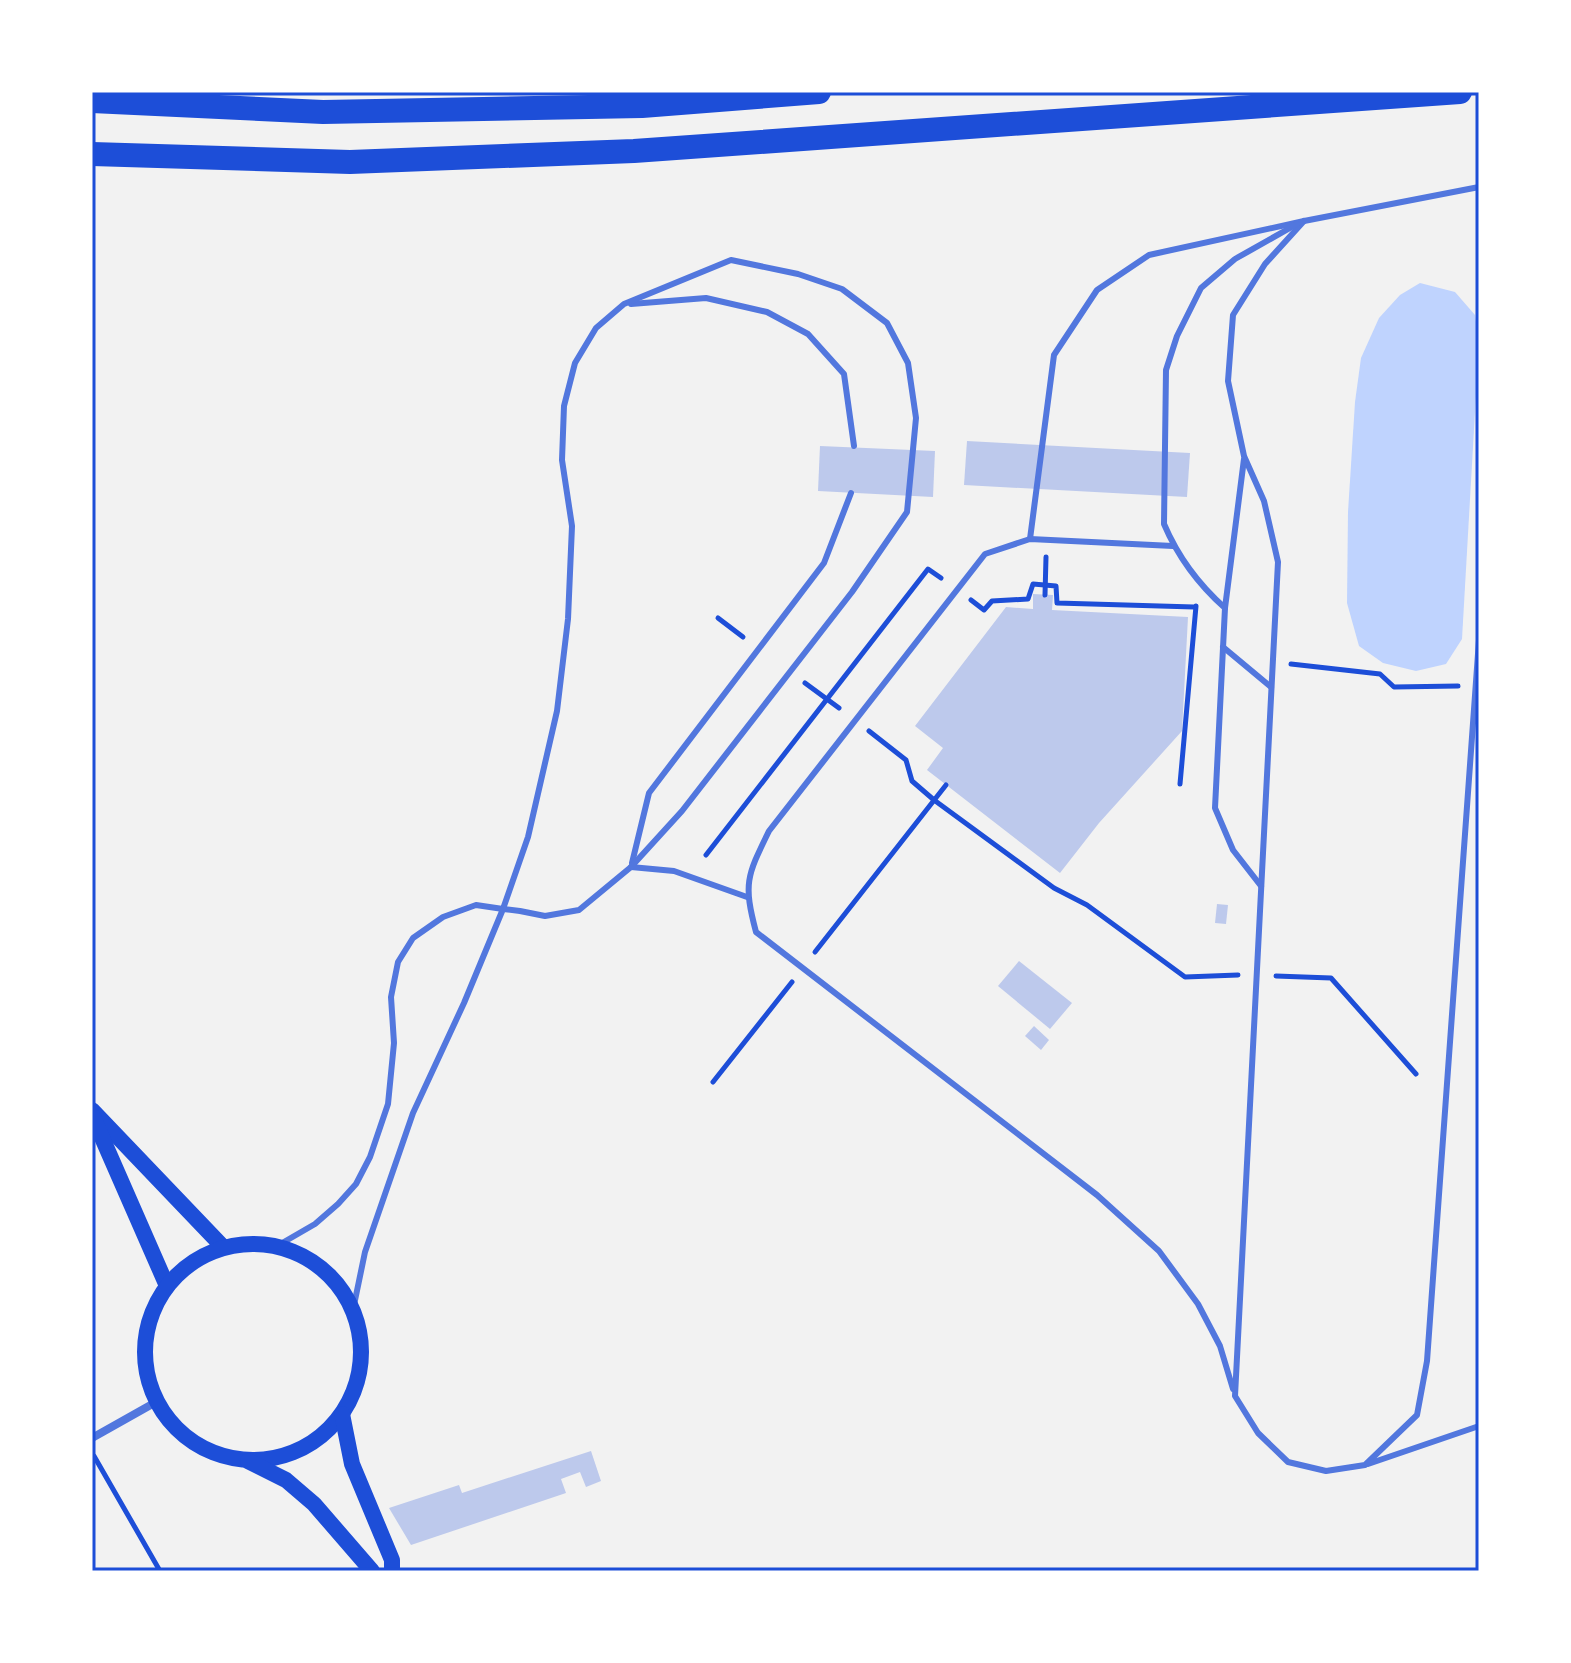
<svg xmlns="http://www.w3.org/2000/svg" width="1571" height="1663" font-family="Literata,serif">
<rect width="100%" height="100%" fill="#f2f2f2"/>
<path fill="#bfd3fe" d="M1420 283 1455 292 1475 315 1479 342 1462 639 1446 664 1416 671 1383 663 1359 646 1347 603 1348 512 1355 402 1361 358 1379 318 1400 295Z"/>
<g fill="#bdc9ec">
<path d="M967 441 1190 453 1187 497 964 485Z"/>
<path d="M820 446 935 451 933 497 818 491Z"/>
<path d="M1033 594 1053 595 1052 610 1188 617 1182 731 1099 823 1060 873 927 770 943 748 915 726 1006 607 1033 609Z"/>
<path d="M1217 904 1228 905 1226 924 1215 923Z"/>
<path d="M1019 961 1072 1003 1050 1029 998 986Z"/>
<path d="M1034 1026 1049 1040 1041 1050 1025 1036Z"/>
<path d="M591 1451 601 1481 586 1487 580 1472 561 1479 566 1493 411 1545 389 1508 459 1485 462 1493Z"/>
</g>
<g fill="none" stroke-linecap="round" stroke-linejoin="round">
<g stroke="#1d4ed8" stroke-width="5">
<path d="M1045 595 1046 557"/>
<path d="M971 600 984 610 992 601 1028 599 1033 584 1056 586 1057 603 1194 607"/>
<path d="M718 618 743 637"/>
<path d="M1291 664 1380 674 1394 687 1458 686"/>
<path d="M805 683 839 708"/>
<path d="M869 731 906 760 912 781 934 800 1054 888 1087 905 1185 977 1238 975"/>
<path d="M1180 784 1196 606"/>
<path d="M706 855 928 569 941 578"/>
<path d="M815 952 946 785"/>
<path d="M1276 976 1331 978 1416 1074"/>
<path d="M713 1082 792 982"/>
<path d="M94 1456 160 1571"/>
</g>
<g stroke="#5277de" stroke-width="6">
<path d="M1304 221 1265 264 1233 315 1228 381 1244 456 1264 501 1278 562 1235 1396 1258 1433 1288 1462 1326 1471 1365 1465 1417 1415 1427 1361 1479 640"/>
<path d="M631 304 706 298 767 312 808 334 844 374 854 446"/>
<path d="M1030 539 1054 355 1097 290 1149 255 1304 221 1479 187"/>
<path d="M1173 546 1030 539 985 554 769 831C747 876 743 883 756 932L1097 1195 1159 1251 1198 1304 1220 1346 1233 1389"/>
<path d="M1225 608 1244 459"/>
<path d="M1223 647 1271 687"/>
<path d="M632 863 649 793 824 563 851 493"/>
<path d="M631 867 674 871 747 897"/>
<path d="M1261 886 1233 850 1215 808 1225 608C1198 584 1178 557 1164 524L1166 370 1177 336 1201 288 1235 259 1297 224"/>
<path d="M277 1246 315 1224 338 1204 356 1184 370 1157 388 1104 394 1043 391 997 398 962 413 938 443 917 476 905 503 909 520 911 545 916 579 910 631 867 682 811 852 592 907 512 916 418 908 363 887 323 842 289 798 274 731 260 624 304 596 328 575 363 564 406 562 460 572 526 568 619 557 711 528 837 503 909 464 1003 413 1113 365 1252 353 1310"/>
<path d="M1368 1464 1479 1426"/>
</g>
<path stroke="#5277de" stroke-width="8" d="M92 1438 156 1402"/>
<g stroke="#1d4ed8" stroke-width="16">
<path d="M92 1110 223 1247"/>
<path d="M93 1117 167 1286"/>
<circle cx="253" cy="1352" r="108"/>
<path d="M342 1414 352 1464 392 1560V1571"/>
<path d="M248 1461 286 1480 314 1504 372 1571"/>
</g>
<g stroke="#1d4ed8" stroke-width="24">
<path d="M92 101 323 112 642 106 819 92"/>
<path d="M92 154 350 162 634 151 1460 92"/>
</g>
</g>
<rect width="1571" height="1663" fill="none" stroke="#ffffff" stroke-width="188"/>
<rect x="94" y="94" width="1383" height="1475" fill="none" stroke="#1d4ed8" stroke-width="3"/>
</svg>
